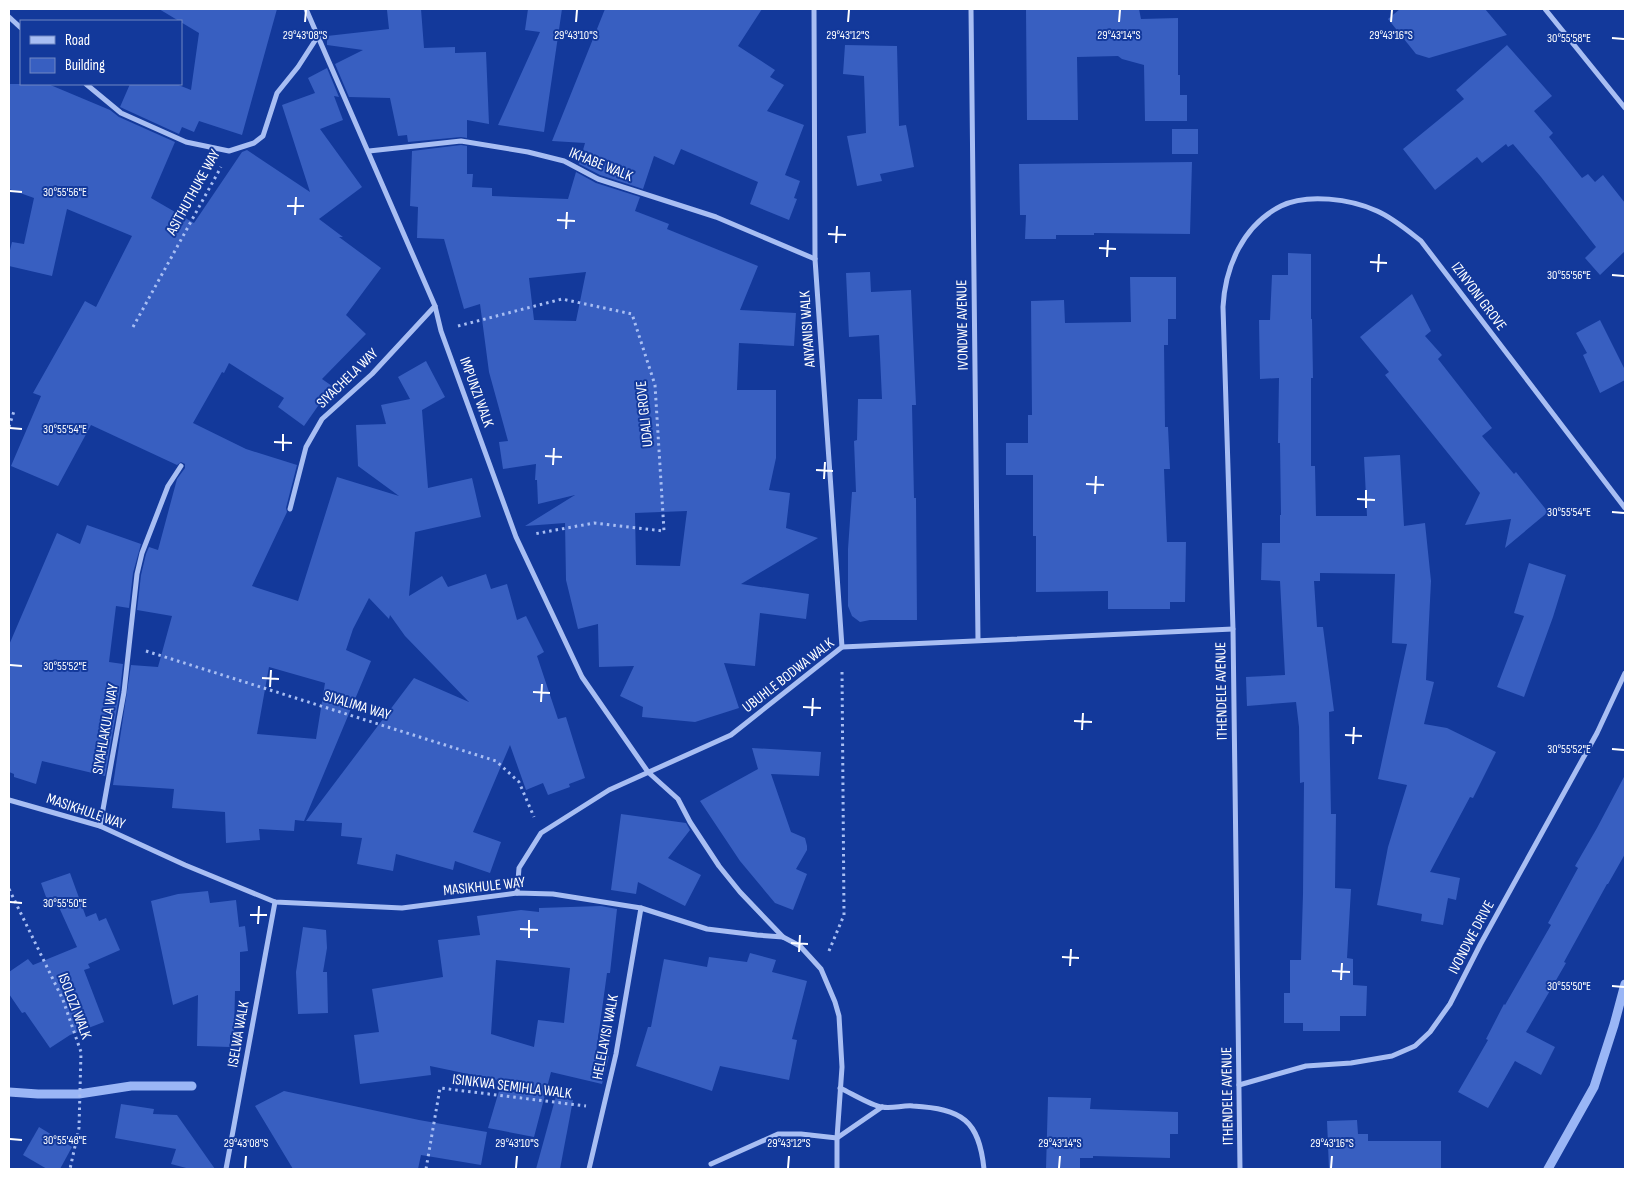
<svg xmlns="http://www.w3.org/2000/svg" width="1634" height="1178" font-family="'Sofia Sans Condensed',sans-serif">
<rect width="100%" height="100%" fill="#13399b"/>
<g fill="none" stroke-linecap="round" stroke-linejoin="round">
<g stroke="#9ab6f6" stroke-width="9">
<path d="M9 1092 38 1094H79L131 1086H192"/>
<path d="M1548 1169 1594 1087 1614 1025 1625 984"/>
</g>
</g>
<g fill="#385fc1" fill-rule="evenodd">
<path d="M159 9H277L242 135 199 121 194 132 182 127 179 134 120 107 130 84H176L191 90 199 33Z"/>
<path d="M421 9 424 48 455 47V53L486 52 489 124 467 120V138L461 137 408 142 407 135 398 136 390 98 349 97 335 64 363 50 327 45V36L389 29 387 10Z"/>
<path d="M528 9H562L544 132 498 125 540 32 525 30Z"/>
<path d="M605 9H762L738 46 775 70 770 77 784 85 767 111 804 125 785 175 800 181 794 198 797 199 789 220 750 204 758 182 681 149 674 165 654 156 643 189 600 175 579 164 585 143 552 141Z"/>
<path d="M1038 9H1139L1141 19 1178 18V75H1180V95H1187V121H1145L1144 65 1122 59 1118 56 1077 57 1078 120H1027L1026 10Z"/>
<path d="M1400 9H1485L1507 35 1429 58 1416 54 1388 19Z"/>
<path d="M845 45 897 46 899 126 906 125 914 167 880 174 882 181 857 186 847 136 866 133 864 76 843 74Z"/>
<path d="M1507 45 1552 96 1534 111 1553 133 1549 137 1582 178 1588 174 1595 182 1603 175 1625 203V251L1600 275 1585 258 1596 247 1541 177 1513 144 1508 147 1506 144 1482 163 1477 157 1435 190 1403 149 1464 99 1456 90Z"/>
<path d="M327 68 339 97 334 96 343 120 320 129 362 187 319 219 343 237H339L381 268 346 315 366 334 322 379 332 386 304 426 278 407 284 398 229 363 224 373 222 372 193 423 246 449 297 465 286 508 287 512 252 586 298 601 337 477 399 496 358 466 356 425 386 424 381 405 410 399 398 377 426 361 445 397 422 410 428 488 472 478 481 517 415 532 409 596 442 576 448 587 486 574 491 589 507 584 517 620 526 616 544 652 537 656 558 719 566 717 585 778 569 784 570 787 548 795 543 783 526 790 510 745 473 832 501 842 490 873 455 861 453 870 396 854 393 871 357 864 362 838 341 836 342 823 306 821 414 678 469 702 405 636 390 615 389 619 369 598 353 629 346 650 371 661 304 821 295 820 294 831 259 829 260 840 226 843 225 812 172 808 174 789 113 785 131 665 158 667 172 616 137 610 141 575 146 554 149 547 158 550 177 479 185 468V464L181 462 177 465 91 425 58 486 11 466 41 396 33 393 85 301 96 307 132 236 67 209 52 276 9 266V254L12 242 24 244 34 198 9 189V84H48L110 110 119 117 175 142 151 198 194 223 242 152 247 150 310 192 282 105 315 93 308 78ZM269 667 325 683 316 739 257 734Z"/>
<rect x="1172" y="129" width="26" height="25"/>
<path d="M461 145 467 146V174H473L472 187 492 188V196L568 199 576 172 596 183 640 197 635 211 669 224 667 229 758 266 740 310 796 313 794 346 739 343 737 390H776V458L769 490 790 493 786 528 818 538 741 584 809 594 806 619 760 613 755 666 724 663 739 708 695 722 642 717 643 707 620 696 634 666 599 667 598 624 578 629 566 580 565 523 525 526 575 495 538 504 537 480H535L536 464 503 469 499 442 508 441 489 372 480 304 464 309 444 239 417 238 418 207 410 206 412 151ZM586 272 576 321 534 320 529 278ZM687 511 680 566 636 565 635 513Z"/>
<path d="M1192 162 1190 234 1094 233V235H1056V239H1025L1026 215H1020L1019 164Z"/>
<path d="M1288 253 1311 254V319H1312L1313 378H1311V466H1315L1316 516H1367L1364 457 1400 455 1404 526 1425 523 1431 581 1426 680 1434 682 1424 724 1447 728 1496 752 1473 798 1470 797 1430 872 1460 878 1456 900 1448 898 1443 925 1421 921 1422 914 1377 905 1388 847 1407 785 1378 779 1407 644 1392 643 1395 574 1320 573V581H1314L1317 627H1323L1334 711 1329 712 1331 814H1336L1335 888 1351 889 1347 958 1353 959V985L1367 986 1366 1016H1340V1031H1303V1023H1284V993H1290V960H1301L1303 894 1304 782 1300 783 1299 727 1296 702 1247 706 1246 677 1285 675 1280 581 1261 580 1262 543H1280V515H1281L1280 443H1278L1279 378 1260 379 1259 320H1270L1272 275H1288Z"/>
<path d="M870 272 871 292 911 290 916 405H912L914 498H916L917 620H870L860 622 852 616 848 606V549L852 492H856L854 441 857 440 858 399H882L879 335 849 337 846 273Z"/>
<path d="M1130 277H1176V319H1168V345H1164L1165 427H1168L1170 469H1164L1167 542H1186L1185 602H1170V609H1108V591L1036 592V536H1033V475H1006V443H1028V415H1032L1031 301 1064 300 1065 323 1131 322Z"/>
<path d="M1412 294 1431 331 1425 336 1442 355 1438 359 1492 428 1482 436 1514 474 1516 472 1548 512 1505 548 1511 519 1465 525 1480 493 1385 375 1389 372 1360 337Z"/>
<path d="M1600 320 1625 370V380L1600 393 1583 355 1587 353 1576 333Z"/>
<path d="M87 525 141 544 133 573 129 608 116 606 109 662 123 664 120 691 105 776 42 761 36 784 14 777V774L9 772V645L57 533 80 544Z"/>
<path d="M1529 563 1566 575 1553 617 1524 697 1497 687 1524 616 1514 613Z"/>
<path d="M752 748 821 752 819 776 771 774 791 832 805 838 807 846V850L796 869 807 874 793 910 775 903 740 861 700 801 758 769Z"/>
<path d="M1625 775V854L1608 884H1607L1564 962 1566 963 1526 1032 1555 1047 1541 1075 1515 1061 1488 1108 1458 1092 1488 1040 1486 1039 1504 1004 1505 1005 1551 925 1548 923 1578 868 1575 866 1597 828Z"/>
<path d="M621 814 686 823 690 830 668 858 701 875 685 906 638 882 636 894 611 890Z"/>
<path d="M70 873 86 917 96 913 99 921 106 918 120 950 88 964 90 968 84 970 104 1022 70 1035 50 1048 25 1012 22 1013 9 994V972L28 959 33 965 77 947 58 905 50 908 41 883Z"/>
<path d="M208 891 210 903 236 900 239 927 245 926 248 951 240 952V991H235L234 1035H230V1047L197 1046 198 995 173 1005 151 901 178 894Z"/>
<path d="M601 906 617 909 610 973H607L596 1053 609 1056 602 1084 551 1072 534 1137 488 1128 502 1081 430 1066 431 1075 360 1084 354 1035 379 1032 372 989 443 977 438 940 480 935 477 916 521 910 539 912V908ZM496 960 570 968 564 1023 538 1020 534 1047 491 1034Z"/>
<path d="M303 927 326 930 327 948 323 972H327L328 1013 298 1014 296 972Z"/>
<path d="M750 953 776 960 772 972 807 981 792 1039 797 1040 789 1080 720 1066 712 1091 636 1066 648 1027H651L664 959 707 967 709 957 747 962Z"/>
<path d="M284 1091 419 1120 487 1132 481 1165 421 1155 418 1169H293L255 1106Z"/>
<path d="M556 1096 573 1100 560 1169H536Z"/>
<path d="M1048 1097 1091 1098 1090 1109 1178 1112V1134H1170V1158L1093 1156V1158H1080V1169H1046Z"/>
<path d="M121 1104 154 1109 153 1114 177 1115 215 1169H190L171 1164 176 1149 115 1138Z"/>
<path d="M1357 1120 1358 1134H1368V1141H1441V1169H1329L1327 1121Z"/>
<path d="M39 1127 72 1147 60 1169H47L23 1155Z"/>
</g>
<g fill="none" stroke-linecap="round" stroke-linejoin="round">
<g stroke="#a8bef3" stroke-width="3" stroke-dasharray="2.5 4" stroke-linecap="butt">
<path d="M458 326 562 299 632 314 655 385 664 531 594 523 534 534"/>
<path d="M133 327 221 167"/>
<path d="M9 427 14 411"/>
<path d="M146 651 496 761 519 782 534 817"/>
<path d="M9 889 63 1000 81 1052 79 1128 70 1169"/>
<path d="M829 951 844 915 842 670"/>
<path d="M426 1169 440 1088 586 1106"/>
</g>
<g stroke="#a8bef3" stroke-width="5">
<path d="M306 9 435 306 441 331 516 537 582 677 648 772 678 799 690 822 719 866 740 892 783 937"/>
<path d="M814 9 815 259 842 647"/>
<path d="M971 9 978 640"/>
<path d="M1545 9 1625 108"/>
<path d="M9 17 21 28"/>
<path d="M86 84 121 113 186 142 229 151 254 143 263 136 277 93 298 67 318 36"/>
<path d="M369 151 461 141 528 152 564 161 598 179 716 217 815 259"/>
<path d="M290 509 306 447 322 419 372 374 435 306"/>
<path d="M9 800 100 826 185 865 275 902 402 908 517 893 553 894 641 908 707 929 757 935 783 937 800 946 821 969 835 1002 839 1016 842 1067 837 1138V1169"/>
<path d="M100 826 124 692 137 574 142 553 168 486 181 466"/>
<path d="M517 893 519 868 541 833 609 790 731 735 842 647 1233 629"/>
<path d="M1239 1085 1306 1066 1351 1063 1392 1056 1415 1046 1430 1032 1450 1004 1480 945 1597 733 1625 673"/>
<path d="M840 1088C851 1093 872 1106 882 1107 892 1109 903 1105 913 1106 962 1109 979 1120 984 1169"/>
<path d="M711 1164 778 1134H801L837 1138 882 1107"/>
<path d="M226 1169 275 902"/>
<path d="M589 1169 616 1054 641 908"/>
<path d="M1240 1169 1233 629 1223 307C1225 267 1243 225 1281 206 1307 193 1351 199 1377 211 1393 218 1407 230 1421 241L1625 508"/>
</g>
</g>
<path fill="none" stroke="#fff" stroke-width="2" d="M305 22 306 10M576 22 577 10M848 22 849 10M1119 22 1120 10M1391 22 1392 10M1612 38 1624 39M10 191 22 192M287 206H304M295 215 296 197M557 220 575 221M566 229 567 212M828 234 846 235M836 243 837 226M1099 248 1116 249M1107 257 1108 240M1370 262 1387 263M1378 272 1379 254M1612 275 1624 276M10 428 22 429M274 442 292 443M283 451V434M545 456 562 457M553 465 554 448M816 470 833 471M824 479 825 462M1086 484 1104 485M1095 494 1096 476M1357 499 1375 500M1366 508V490M1612 512 1624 513M10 665 22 666M262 678 279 679M270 687 271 670M533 692 550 693M541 702 542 684M803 707 821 708M812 716 813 698M1074 721 1092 722M1082 730 1083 713M1345 735 1362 736M1353 744 1354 727M1612 749 1624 750M10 902 22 903M250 915H267M258 924 259 906M520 929 538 930M529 938V920M791 943 808 944M799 952 800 935M1062 957 1079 958M1070 966 1071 949M1332 971 1350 972M1341 980 1342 963M1612 986 1624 987M10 1139 22 1140M245 1168 246 1156M516 1168 517 1156M788 1168 789 1156M1059 1168 1060 1156M1331 1168 1332 1156"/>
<g text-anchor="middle" stroke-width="4" stroke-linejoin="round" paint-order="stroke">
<g font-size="15" fill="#fff" stroke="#13399b">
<text transform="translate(601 164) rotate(22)" y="5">IKHABE WALK</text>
<text transform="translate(193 192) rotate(-61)" y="5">ASITHUTHUKE WAY</text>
<text transform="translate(1479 296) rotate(53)" y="5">IZINYONI GROVE</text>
<text transform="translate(962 325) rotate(-91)" y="5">IVONDWE AVENUE</text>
<text transform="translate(807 329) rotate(-94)" y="5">ANYANISI WALK</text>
<text transform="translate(347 378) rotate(-44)" y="5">SIYACHELA WAY</text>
<text transform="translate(477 392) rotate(70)" y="5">IMPUNZI WALK</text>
<text transform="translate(644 414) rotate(-96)" y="5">UDALI GROVE</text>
<text transform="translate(788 675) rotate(-38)" y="5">UBUHLE BODWA WALK</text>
<text transform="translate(1221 691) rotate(-91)" y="5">ITHENDELE AVENUE</text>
<text transform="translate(357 705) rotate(17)" y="5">SIYALIMA WAY</text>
<text transform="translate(105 729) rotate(-80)" y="5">SIYAHLAKULA WAY</text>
<text transform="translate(86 811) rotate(19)" y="5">MASIKHULE WAY</text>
<text transform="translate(484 886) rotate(-6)" y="5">MASIKHULE WAY</text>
<text transform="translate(1471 937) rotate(-62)" y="5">IVONDWE DRIVE</text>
<text transform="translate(75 1006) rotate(69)" y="5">ISOLOZI WALK</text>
<text transform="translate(238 1034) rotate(-80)" y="5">ISELWA WALK</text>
<text transform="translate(605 1037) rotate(-79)" y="5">HELELAYISI WALK</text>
<text transform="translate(512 1086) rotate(7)" y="5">ISINKWA SEMIHLA WALK</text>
<text transform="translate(1227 1096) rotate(-91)" y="5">ITHENDELE AVENUE</text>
</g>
</g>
<g font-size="12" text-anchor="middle" fill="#fff" stroke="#13399b" stroke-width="4" stroke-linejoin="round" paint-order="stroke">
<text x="305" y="39">29°43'08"S</text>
<text x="576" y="39">29°43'10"S</text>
<text x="848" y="39">29°43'12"S</text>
<text x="1119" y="39">29°43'14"S</text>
<text x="1391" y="39">29°43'16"S</text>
<text x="1569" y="42">30°55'58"E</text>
<text x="65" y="196">30°55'56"E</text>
<text x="1569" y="279">30°55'56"E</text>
<text x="65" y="433">30°55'54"E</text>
<text x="1569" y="516">30°55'54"E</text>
<text x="65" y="670">30°55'52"E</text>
<text x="1569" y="753">30°55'52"E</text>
<text x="65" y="907">30°55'50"E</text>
<text x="1569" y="990">30°55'50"E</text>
<text x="65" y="1144">30°55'48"E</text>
<text x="246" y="1147">29°43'08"S</text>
<text x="517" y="1147">29°43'10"S</text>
<text x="789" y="1147">29°43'12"S</text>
<text x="1060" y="1147">29°43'14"S</text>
<text x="1332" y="1147">29°43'16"S</text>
</g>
<rect width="1634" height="1178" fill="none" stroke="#ffffff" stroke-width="20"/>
<rect x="20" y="20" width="162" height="65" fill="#13399b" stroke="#7188c3"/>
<rect x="30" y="36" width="25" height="8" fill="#a8bef3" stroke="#7188c3"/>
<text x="65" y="45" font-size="15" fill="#ffffff">Road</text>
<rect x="30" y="58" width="25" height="15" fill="#385fc1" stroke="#7188c3"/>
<text x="65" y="70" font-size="15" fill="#ffffff">Building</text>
</svg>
